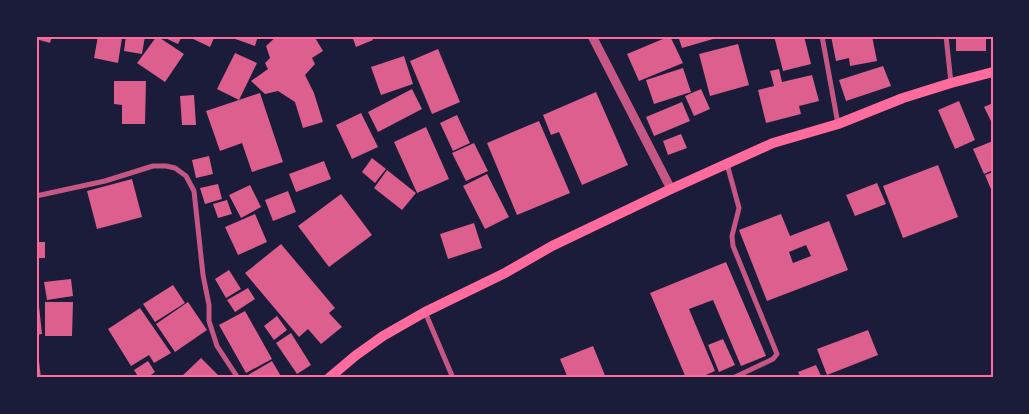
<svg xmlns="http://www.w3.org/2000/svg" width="1029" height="414" font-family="'Source Sans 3',sans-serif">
<rect width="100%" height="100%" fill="#1b1b3a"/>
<g fill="#dd5f8e" fill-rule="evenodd">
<path d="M36 36H52L50 43 36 39Z"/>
<path d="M98 36 122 38 118 63 94 58Z"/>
<path d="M126 36H145L142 54 124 51Z"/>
<path d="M157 36 184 54 165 82 137 63Z"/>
<path d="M161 36H182L178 44Z"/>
<path d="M187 36H215L210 47Z"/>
<path d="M227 36H258L255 46Z"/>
<path d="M277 36H314L323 51 312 58 315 64 305 75 314 93 323 122 303 128 295 102 278 91 265 94 251 81 268 69 265 63 270 58 266 46Z"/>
<path d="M352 36H372L373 40 356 47Z"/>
<path d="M670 36 683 63 639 81 627 54Z"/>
<path d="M678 36H719L720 37 682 48Z"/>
<path d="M774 36H804L811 64 783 71Z"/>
<path d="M831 36H872L877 61 850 66 849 58 836 61Z"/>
<rect x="956" y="36" width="30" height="15"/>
<path d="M738 44 749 85 710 96 699 54Z"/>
<path d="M438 49 460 102 432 114 410 61Z"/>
<path d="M235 53 257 63 239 100 217 89Z"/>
<path d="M404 56 413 84 381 95 371 67Z"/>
<path d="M883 66 891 86 846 101 839 80Z"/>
<path d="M683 68 691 92 654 104 646 80Z"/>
<path d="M779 69 782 82 812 75 819 101 799 106 801 114 766 123 758 90 774 86 770 71Z"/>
<path d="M114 81H146L145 124H122V105L114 104Z"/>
<path d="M412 89 422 109 378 132 368 112Z"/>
<path d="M701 89 710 109 694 116 685 96Z"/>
<path d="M596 92 628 165 582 185 559 132 551 135 543 115Z"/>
<path d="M260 93 283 162 252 172 242 143 220 151 206 111Z"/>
<path d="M194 95 196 125H182L180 96Z"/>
<path d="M959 101 975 140 955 149 938 110Z"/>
<path d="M682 102 690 121 654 136 646 117Z"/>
<path d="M993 103V125L984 107Z"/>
<path d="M361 113 378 147 352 159 336 125Z"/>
<path d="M457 115 470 143 453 151 440 123Z"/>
<path d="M539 121 570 193 517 215 487 143Z"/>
<path d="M426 127 449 179 417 193 394 142Z"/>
<path d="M681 134 687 148 668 155 663 141Z"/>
<path d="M993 141V170L984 174 973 149Z"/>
<path d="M474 143 488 171 466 181 452 153Z"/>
<path d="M209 156 213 174 196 178 192 160Z"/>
<path d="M372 158 386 169 375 183 362 172Z"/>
<path d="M324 161 331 179 296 192 289 174Z"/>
<path d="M938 165 958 217 903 238 883 186Z"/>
<path d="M387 170 416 193 402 210 374 188Z"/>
<path d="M993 172V194L985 175Z"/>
<path d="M487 174 509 217 485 229 463 186Z"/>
<path d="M132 179 142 217 97 229 87 191Z"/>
<path d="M877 183 886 204 855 216 846 195Z"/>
<path d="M218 184 222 199 205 204 200 188Z"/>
<path d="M250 185 261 207 241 218 229 195Z"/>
<path d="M288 191 296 212 273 221 265 200Z"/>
<path d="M341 194 372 235 329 267 298 226Z"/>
<path d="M227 200 232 214 218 218 213 204Z"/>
<path d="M255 214 267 242 238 255 225 227Z"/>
<path d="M781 214 790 236 829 221 848 270 767 301 739 230ZM806 245 811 256 793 263 789 252Z"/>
<path d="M474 223 482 248 448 259 440 234Z"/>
<rect x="36" y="242" width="9" height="16"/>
<path d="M281 244 335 308 329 313 342 327 321 344 308 329 299 337 245 273Z"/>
<path d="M726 262 766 356 741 366 713 300 689 309 715 371 699 378H686L650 293Z"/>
<path d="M229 270 241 289 226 298 215 279Z"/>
<path d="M71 279 73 296 47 300 44 282Z"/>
<path d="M173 285 185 303 155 322 143 304Z"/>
<path d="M248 288 255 299 235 312 227 300Z"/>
<path d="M45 302H73L72 336H45Z"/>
<path d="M188 302 207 330 175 352 156 324Z"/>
<path d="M36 306H39L42 334 36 335Z"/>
<path d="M140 308 171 353 154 363 149 355 131 366 108 329Z"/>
<path d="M245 311 272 359 246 373 219 325Z"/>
<path d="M277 316 287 330 274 340 264 326Z"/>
<path d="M868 330 878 355 827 375 817 349Z"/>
<path d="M291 333 311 365 297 374 276 343Z"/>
<path d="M723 339 735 365 719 372 708 345Z"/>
<path d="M593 346 606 378H568L560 359Z"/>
<path d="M201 358 221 378H180Z"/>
<path d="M36 361H39L41 378H36Z"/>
<path d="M148 361 155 372 147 378H139L134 370Z"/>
<path d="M272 361 282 378H249L248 375Z"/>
<path d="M816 365 822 378H801L798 372Z"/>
</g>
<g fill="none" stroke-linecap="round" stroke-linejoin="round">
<g stroke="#c65784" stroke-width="5">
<path d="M822 36 838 124"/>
<path d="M946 36 951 83"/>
<path d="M727 164 739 208 732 236 733 246 777 354 773 359 733 378"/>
<path d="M36 196 105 181 153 166H166L175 168 186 176 194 191 203 275 209 305V321L217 346 238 378"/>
<path d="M425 312 453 378"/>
</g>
<path stroke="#c65784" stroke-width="9" d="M592 36 671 189"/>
<path stroke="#ff6b9d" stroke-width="10" d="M329 378 355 356 383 336 425 312 505 273 552 246 671 189 773 143 838 124 903 98 951 83 993 72"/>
</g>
<rect width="1029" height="414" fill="none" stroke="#1b1b3a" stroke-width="75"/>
<rect x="38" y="38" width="954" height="338" fill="none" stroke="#ff6b9d" stroke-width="2"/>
</svg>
